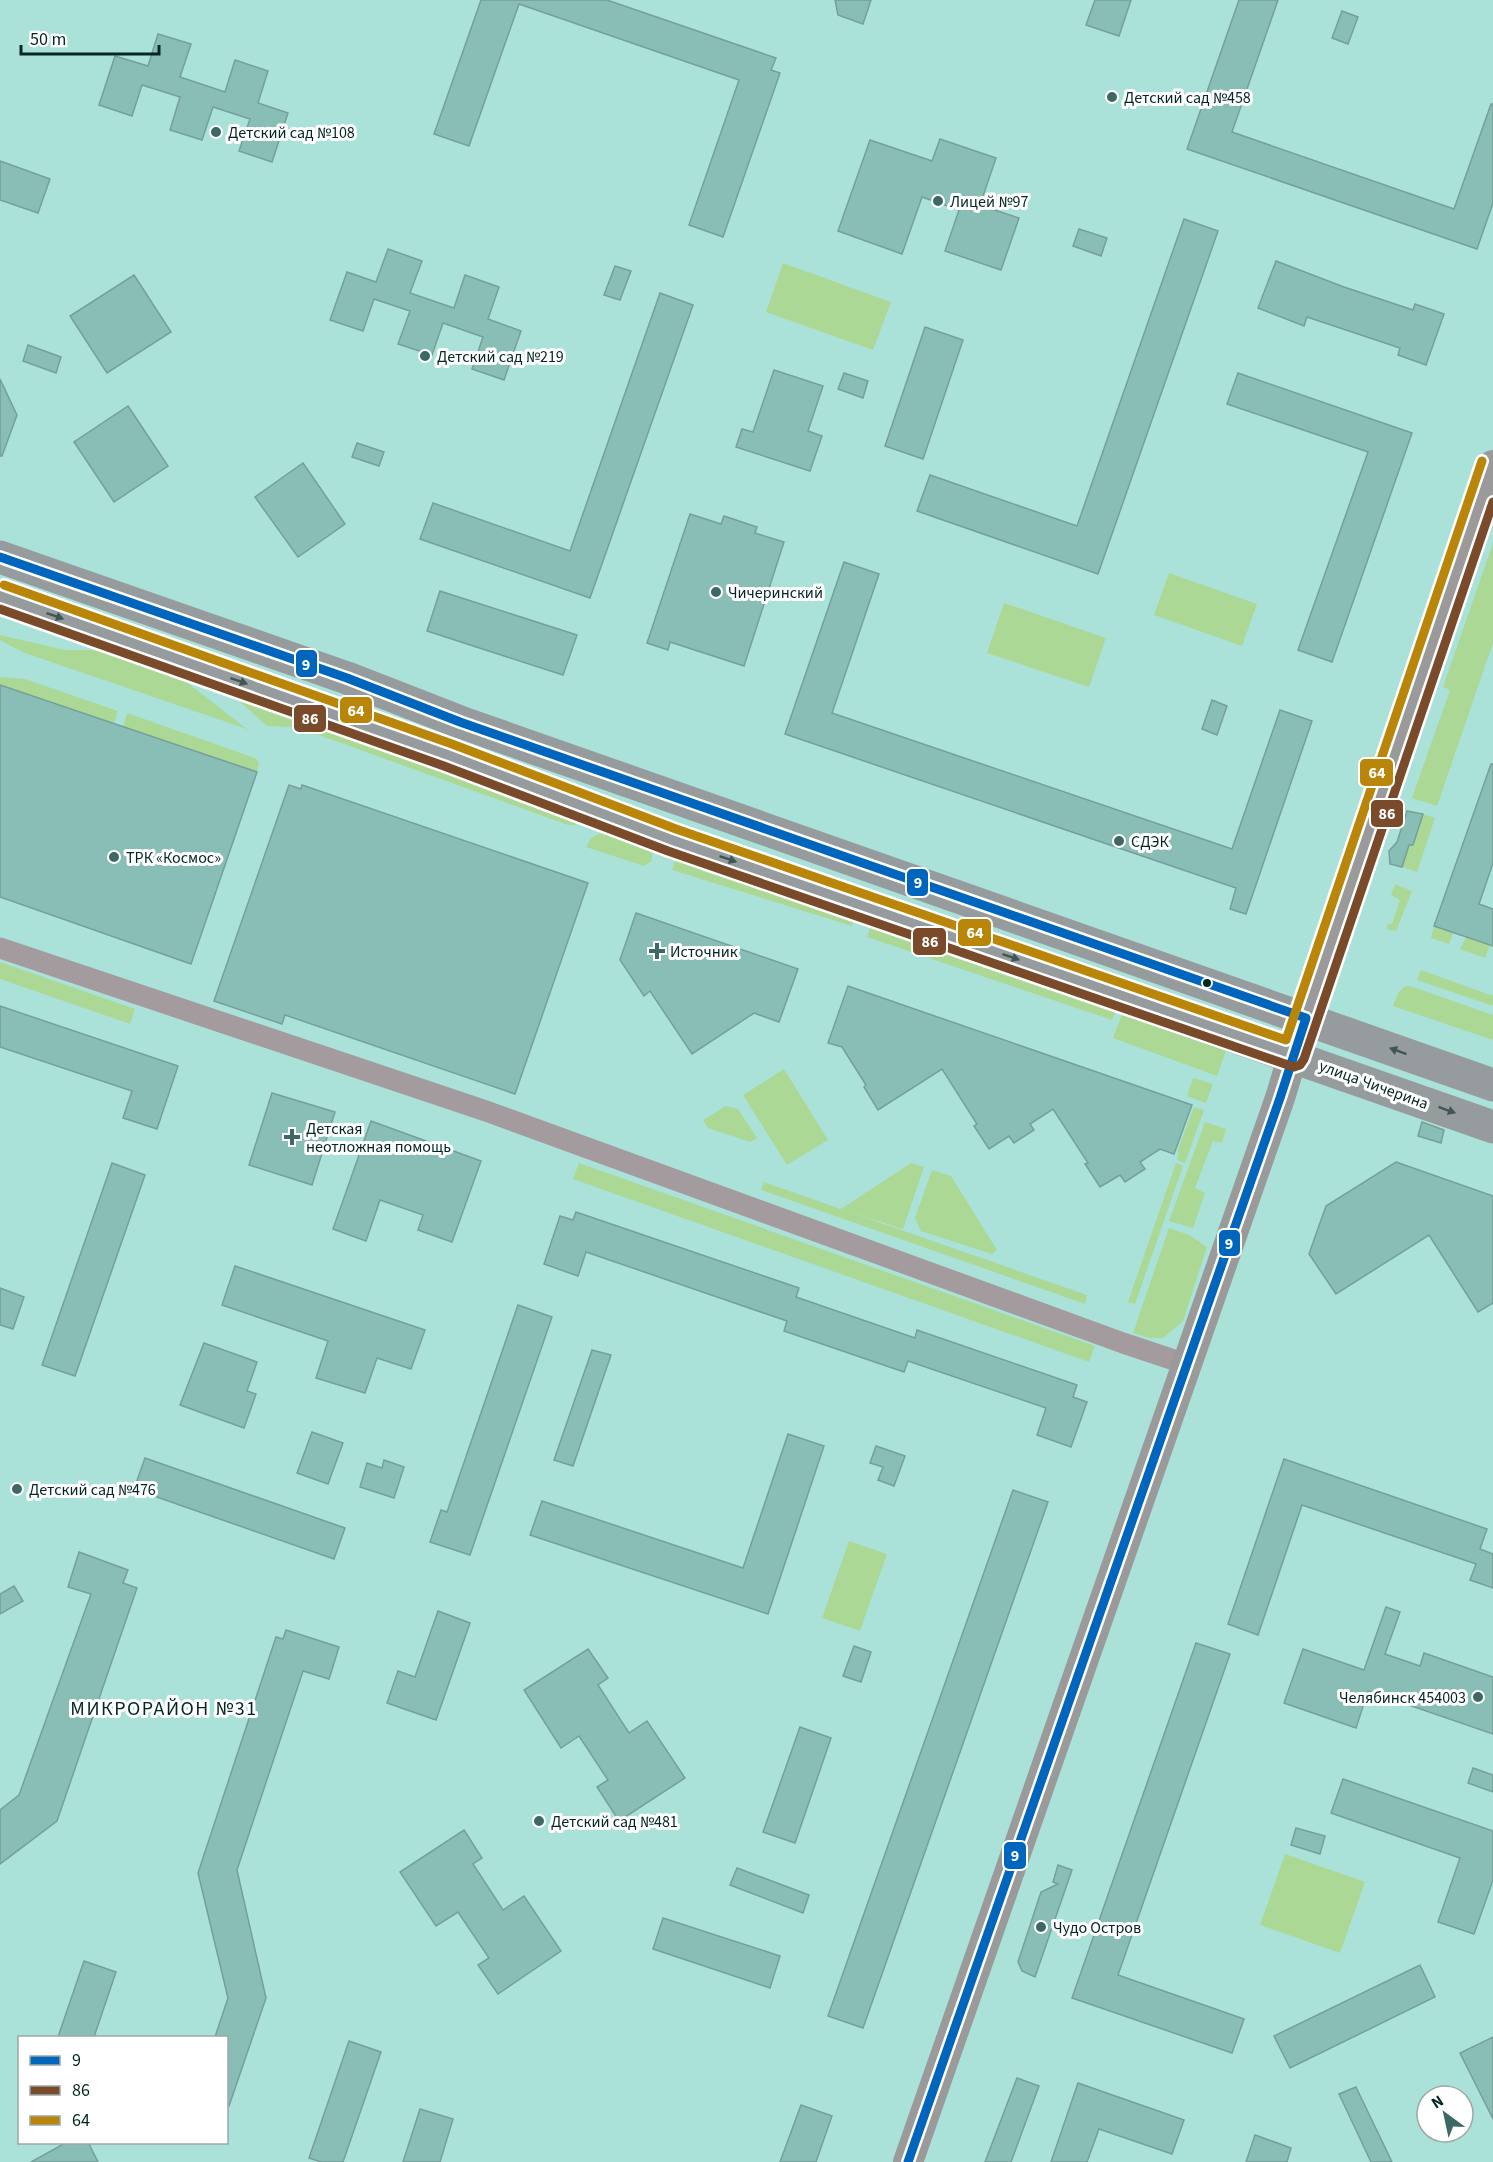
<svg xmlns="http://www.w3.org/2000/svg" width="1493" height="2162" font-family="'Source Sans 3',sans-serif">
<rect width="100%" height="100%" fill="#aae2da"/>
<g fill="#abd895">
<path d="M783 263 891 302 873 350 766 312Z"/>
<path d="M1493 543V643L1437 806 1412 798 1450 690 1443 687Z"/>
<path d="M1169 573 1257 604 1242 646 1154 615Z"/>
<path d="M1004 603 1106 638 1089 687 987 653Z"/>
<path d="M0 635 65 650H96L185 681 252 733 244 728 22 652 0 640Z"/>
<path d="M0 677 25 679 118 711 114 723 0 685Z"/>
<path d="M219 683 577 821 576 825H568L319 735 291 727 267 726Z"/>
<path d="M127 713 255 758 259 762 257 772 123 727Z"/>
<path d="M1423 814 1435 818 1417 872 1402 867 1409 845Z"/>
<path d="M604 831 652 848V861L644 866 586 847 591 838Z"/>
<path d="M682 855 700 865 702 871 840 915 853 917 852 926 672 870 675 861Z"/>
<path d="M1395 884 1412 891 1396 931 1386 929 1388 924H1392L1400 900 1391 895Z"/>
<path d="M871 925 1116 1011 1112 1020 867 937Z"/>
<path d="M1434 926 1453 933 1449 944 1431 938Z"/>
<path d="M1466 937 1490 945 1485 958 1460 949Z"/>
<path d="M0 962 135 1009 130 1024 0 979Z"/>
<path d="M1421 970 1493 996V1006L1417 980Z"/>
<path d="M1405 986H1410L1493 1015V1040L1393 1006 1398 993Z"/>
<path d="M1126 1004 1229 1042 1217 1076 1113 1038Z"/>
<path d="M784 1069 828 1140 787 1165 743 1095Z"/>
<path d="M1193 1078 1213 1084 1206 1103 1187 1096Z"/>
<path d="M726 1106 738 1109 757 1138 750 1142 708 1128 703 1120Z"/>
<path d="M1194 1107 1204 1110 1185 1163 1177 1160 1179 1153 1177 1152Z"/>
<path d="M1205 1122 1226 1129 1222 1143 1213 1141 1195 1188 1205 1193 1193 1228 1169 1221Z"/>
<path d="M579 1163 1095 1346 1089 1362 573 1179Z"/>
<path d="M911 1163 924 1167 903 1229 847 1211 1087 1295 1085 1304 761 1190 764 1182 841 1209Z"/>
<path d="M1176 1163 1183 1166 1135 1304 1128 1302Z"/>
<path d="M932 1170 951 1176 997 1250 992 1254 921 1231 915 1218Z"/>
<path d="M1169 1228 1189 1235 1207 1247 1183 1321 1163 1338H1149L1133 1333Z"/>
<path d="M849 1541 887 1554 860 1631 822 1618Z"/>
<path d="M1285 1854 1365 1882 1340 1953 1260 1925Z"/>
</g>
<g fill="#89beb7" stroke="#769f99" stroke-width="1.5">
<path d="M481 0H607L776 58 771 70 780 73 723 237 689 225 739 80 519 4 469 146 434 134Z"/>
<path d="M835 0H871L863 24 838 15Z"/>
<path d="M1095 0H1131L1119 36 1086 25Z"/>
<path d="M1239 0H1278L1232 132 1454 209 1491 104H1493V203L1477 249 1187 149Z"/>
<path d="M1342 11 1358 17 1348 44 1332 38Z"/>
<path d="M158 34 191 44 180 77 225 92 235 60 268 71 258 103 288 113 272 162 239 151 250 119 213 107 202 140 170 130 180 97 142 85 132 116 99 105 115 56 148 66Z"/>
<path d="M940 139 996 158 980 205 1019 218 1001 270 945 251 959 210 922 197 902 254 838 231 870 140 932 161Z"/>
<path d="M0 161 50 179 38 213 0 200Z"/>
<path d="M1184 219 1218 231 1098 574 917 511 930 475 1077 526Z"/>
<path d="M1079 229 1107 238 1101 256 1073 246Z"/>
<path d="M388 249 422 261 410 293 454 308 465 275 499 287 488 319 521 331 504 380 472 369 483 337 443 323 432 355 398 344 410 311 374 299 363 331 330 320 347 272 376 282Z"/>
<path d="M1276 261 1344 287 1413 310 1415 304 1444 314 1426 365 1398 355 1400 348 1307 317 1304 326 1258 308Z"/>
<path d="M615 266 631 271 620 300 604 295Z"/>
<path d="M134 275 171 332 107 373 70 316Z"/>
<path d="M660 293 693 305 590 598 420 539 433 503 570 551Z"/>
<path d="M925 327 963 340 923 459 885 446Z"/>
<path d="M28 345 61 357 56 373 23 361Z"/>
<path d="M774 370 823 386 808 431 822 436 810 471 736 447 742 429 753 432Z"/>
<path d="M844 373 868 381 863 398 838 389Z"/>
<path d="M1238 373 1412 433 1332 662 1298 650 1368 452 1227 404Z"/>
<path d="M0 379 17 415 2 456H0Z"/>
<path d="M128 406 168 466 114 502 74 442Z"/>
<path d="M357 443 384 452 379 466 352 457Z"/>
<path d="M303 463 345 524 298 557 255 497Z"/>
<path d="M690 514 721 524 724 516 757 527 755 533 784 542 744 666 670 642 668 650 647 643Z"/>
<path d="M844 562 879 574 832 713 1232 849 1280 710 1312 721 1246 914 1230 909 1236 888 785 734Z"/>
<path d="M440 591 577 635 563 675 427 631Z"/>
<path d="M0 685 257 772 191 964 0 897Z"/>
<path d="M1212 700 1227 706 1217 735 1202 729Z"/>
<path d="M1491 764H1493V863L1479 904 1493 909V946L1434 926Z"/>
<path d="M289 785 301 789 302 785 588 883 515 1094 285 1015 282 1024 214 1001Z"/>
<path d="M1407 811 1423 814 1413 845H1409L1402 867 1390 864 1389 851 1397 842Z"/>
<path d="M636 913 798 969 779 1022 754 1013 692 1054 650 991 644 996 620 960Z"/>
<path d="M848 986 1192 1105 1174 1154 1160 1149 1140 1162 1145 1169 1125 1182 1120 1175 1100 1187 1085 1164 1088 1163 1053 1109 1030 1124 1034 1130 1014 1143 1009 1136 989 1149 974 1126 977 1124 942 1069 878 1110 864 1087 866 1085 842 1047 828 1043Z"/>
<path d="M0 1006 178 1066 157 1129 123 1118 132 1091 0 1047Z"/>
<path d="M272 1093 335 1112 312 1185 249 1165Z"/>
<path d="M371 1121 481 1161 452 1242 418 1230 423 1215 380 1200 366 1241 333 1229Z"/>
<path d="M1422 1122 1444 1130 1441 1143 1418 1136Z"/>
<path d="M1396 1162 1493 1196V1303L1478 1312 1429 1235 1336 1294 1309 1254 1326 1206Z"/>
<path d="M112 1163 145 1175 75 1376 42 1365Z"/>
<path d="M576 1212 799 1288 796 1297 915 1338 917 1330 1077 1385 1073 1397 1087 1402 1071 1447 1037 1435 1046 1408 908 1361 904 1372 784 1331 787 1321 586 1252 578 1276 544 1264 560 1216 573 1220Z"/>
<path d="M235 1266 425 1330 411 1369 377 1358 365 1393 316 1378 328 1341 222 1305Z"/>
<path d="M0 1288 24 1297 13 1329 0 1325Z"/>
<path d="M518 1305 552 1317 470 1555 430 1542 441 1510 447 1512Z"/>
<path d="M204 1343 257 1362 247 1391 256 1394 244 1428 180 1405Z"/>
<path d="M592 1350 611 1355 573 1466 554 1460Z"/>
<path d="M312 1432 343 1443 328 1484 297 1473Z"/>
<path d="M788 1434 824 1446 768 1614 530 1535 542 1501 743 1568Z"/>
<path d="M876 1446 905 1456 894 1486 878 1480 883 1467 870 1463Z"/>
<path d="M145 1458 345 1528 334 1559 134 1489Z"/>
<path d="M1284 1459 1487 1529 1480 1549 1493 1554V1588L1470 1580 1476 1564 1302 1505 1258 1635 1228 1624Z"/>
<path d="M384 1460 404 1467 394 1498 360 1487 367 1463 382 1468Z"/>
<path d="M1013 1490 1048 1502 863 2028 828 2016Z"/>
<path d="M79 1552 128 1570 123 1583 137 1588 57 1821 0 1864V1810L19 1795 91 1594 68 1587Z"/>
<path d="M14 1586 23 1601 0 1614V1594Z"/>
<path d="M1386 1607 1400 1612 1385 1654 1420 1666 1424 1653 1493 1677V1734L1368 1691 1356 1728 1284 1703 1303 1649 1364 1670Z"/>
<path d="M438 1611 470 1623 436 1720 387 1703 398 1671 415 1677Z"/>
<path d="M286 1630 339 1647 329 1679 303 1671 237 1870 266 1998 229 2106H226V2037H215L228 1998 198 1873 276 1637 283 1639Z"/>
<path d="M1196 1643 1230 1654 1118 1975 1244 2019 1232 2053 1072 1998Z"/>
<path d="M854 1646 871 1652 861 1682 843 1676Z"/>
<path d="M588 1649 608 1678 598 1685 629 1733 647 1721 685 1778 619 1821 597 1787 608 1780 579 1736 561 1748 524 1690Z"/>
<path d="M800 1727 831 1738 795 1843 763 1832Z"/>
<path d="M1473 1768 1493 1775V1792L1468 1783Z"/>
<path d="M1343 1779 1493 1831V1880L1474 1934 1438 1922 1460 1858 1331 1813Z"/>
<path d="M1296 1828 1325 1836 1320 1854 1291 1845Z"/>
<path d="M464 1830 482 1858 473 1864 503 1910 524 1896 561 1951 498 1994 478 1965 489 1958 458 1912 436 1926 400 1872Z"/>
<path d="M1058 1865 1072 1870 1035 1977 1022 1971 1018 1962 1041 1892 1058 1884 1053 1882Z"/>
<path d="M737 1868 809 1895 803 1913 730 1885Z"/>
<path d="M663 1918 780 1956 770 1988 653 1949Z"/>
<path d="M84 1961 116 1972 94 2037H58Z"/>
<path d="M1420 1965 1435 1997 1290 2068 1274 2036Z"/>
<path d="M1493 2037V2119L1460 2053Z"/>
<path d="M349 2041 381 2052 343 2162H321L309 2158Z"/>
<path d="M1017 2078 1039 2086 1011 2162H985Z"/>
<path d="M1078 2083 1184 2120 1172 2154 1099 2129 1087 2162H1051Z"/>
<path d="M1356 2087 1392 2162H1371L1339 2094Z"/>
<path d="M801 2105 832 2116 816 2162H780Z"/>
<path d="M420 2109 453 2119 440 2162H403Z"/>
<path d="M1255 2135 1291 2148 1287 2162H1246Z"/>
<path d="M67 2142H88L98 2162H31Z"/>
</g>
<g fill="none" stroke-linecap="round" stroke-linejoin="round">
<path stroke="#a39b9e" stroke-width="21" d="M0 948 486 1111 1123 1343 1186 1364"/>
<g stroke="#9a9a9b" stroke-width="30">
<path d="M1306 1018 1493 465"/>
<path d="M908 2162 1280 1098 1293 1055"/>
</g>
<g stroke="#969c9e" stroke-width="33">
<path d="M0 557 347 678 460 722 1493 1085"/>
<path d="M0 596 448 755 672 840 1493 1127"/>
</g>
<defs>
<path id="bus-1" d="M0 557 347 678 460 722 1306 1018 1280 1098 908 2162"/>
<path id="bus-2" d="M0 609 444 766 668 851 1294 1067 1300 1065 1304 1059 1493 502"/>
<path id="bus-3" d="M4 585 452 744 676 829 1286 1040 1482 461"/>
</defs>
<use href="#bus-1" stroke="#fff" stroke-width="14"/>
<use href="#bus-2" stroke="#fff" stroke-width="14"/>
<use href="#bus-3" stroke="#fff" stroke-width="14"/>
<use href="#bus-1" stroke="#0065bd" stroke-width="9"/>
<use href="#bus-2" stroke="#7a4b2a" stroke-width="9"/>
<use href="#bus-3" stroke="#ba8609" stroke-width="9"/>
</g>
<defs><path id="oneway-solid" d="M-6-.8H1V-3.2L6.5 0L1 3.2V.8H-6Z" transform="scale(1.5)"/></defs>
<g fill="#3e5654">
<use href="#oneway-solid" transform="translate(55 616) rotate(19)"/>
<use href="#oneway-solid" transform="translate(239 681) rotate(19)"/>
<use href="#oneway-solid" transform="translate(728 859) rotate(19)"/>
<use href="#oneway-solid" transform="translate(1011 957) rotate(19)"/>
<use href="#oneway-solid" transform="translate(1398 1051) rotate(-160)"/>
<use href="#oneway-solid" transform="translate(1447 1110) rotate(20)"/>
</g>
<g fill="#3e6863" stroke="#fff" stroke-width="2">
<circle cx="1112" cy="97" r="6"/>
<circle cx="216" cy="132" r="6"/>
<circle cx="938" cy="201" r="6"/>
<circle cx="425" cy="356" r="6"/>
<circle cx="716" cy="592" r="6"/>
<circle cx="1119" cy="841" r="6"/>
<circle cx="114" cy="857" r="6"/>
<path d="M654 942h6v6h6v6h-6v6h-6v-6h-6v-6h6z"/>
<path d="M289 1128h6v6h6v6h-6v6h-6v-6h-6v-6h6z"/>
<circle cx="17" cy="1489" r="6"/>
<circle cx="1478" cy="1697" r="6"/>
<circle cx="539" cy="1821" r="6"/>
<circle cx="1041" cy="1927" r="6"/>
</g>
<circle fill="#042723" stroke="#fff" stroke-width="2" cx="1207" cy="983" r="5"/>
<g text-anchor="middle" stroke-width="6" stroke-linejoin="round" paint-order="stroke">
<g font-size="16" fill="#042723" stroke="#fff" text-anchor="start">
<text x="1124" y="103">Детский сад №458</text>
<text x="228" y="138">Детский сад №108</text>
<text x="950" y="207">Лицей №97</text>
<text x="437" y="362">Детский сад №219</text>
<text x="728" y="598">Чичеринский</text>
<text x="1131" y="847">СДЭК</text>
<text x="126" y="863">ТРК «Космос»</text>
<text x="670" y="957">Источник</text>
<text x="306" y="1134">Детская<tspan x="306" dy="18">неотложная помощь</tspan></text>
<text x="29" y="1495">Детский сад №476</text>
<text x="1466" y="1703" text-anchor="end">Челябинск 454003</text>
<text x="551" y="1827">Детский сад №481</text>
<text x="1053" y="1933">Чудо Остров</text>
</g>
<g font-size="16" fill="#042723" stroke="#fff">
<text transform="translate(1374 1084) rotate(20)" y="6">улица Чичерина</text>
</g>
<g font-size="20" letter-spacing="1.5" fill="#042723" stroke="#fff">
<text x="164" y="1715">МИКРОРАЙОН №31</text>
</g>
</g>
<g stroke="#fff" stroke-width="2">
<rect x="295" y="649" width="23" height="29" rx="6" fill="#0065bd"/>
<rect x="339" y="696" width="34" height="28" rx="6" fill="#ba8609"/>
<rect x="293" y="704" width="34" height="29" rx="6" fill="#7a4b2a"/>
<rect x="1359" y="758" width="35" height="29" rx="6" fill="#ba8609"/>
<rect x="1370" y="799" width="34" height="29" rx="6" fill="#7a4b2a"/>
<rect x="906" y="868" width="23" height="29" rx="6" fill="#0065bd"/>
<rect x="957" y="918" width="35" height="29" rx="6" fill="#ba8609"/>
<rect x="912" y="927" width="35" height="29" rx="6" fill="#7a4b2a"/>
<rect x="1218" y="1229" width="23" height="28" rx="6" fill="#0065bd"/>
<rect x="1003" y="1841" width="24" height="29" rx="6" fill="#0065bd"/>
</g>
<g font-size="16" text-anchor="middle" font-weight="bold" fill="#fff">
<text x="306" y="670">9</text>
<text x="356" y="716">64</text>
<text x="310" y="724">86</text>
<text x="1377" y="778">64</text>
<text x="1387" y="819">86</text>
<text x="918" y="888">9</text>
<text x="975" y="938">64</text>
<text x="930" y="947">86</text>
<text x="1229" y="1249">9</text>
<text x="1015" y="1861">9</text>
</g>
<rect x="18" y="2036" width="210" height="108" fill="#ffffff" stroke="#9ba9a7" stroke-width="1.5"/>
<rect x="30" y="2056" width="30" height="9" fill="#0065bd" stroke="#9ba9a7" stroke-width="1.5"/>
<text x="72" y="2066" font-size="18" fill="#042723">9</text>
<rect x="30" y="2086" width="30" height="9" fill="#7a4b2a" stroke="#9ba9a7" stroke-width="1.5"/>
<text x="72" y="2096" font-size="18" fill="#042723">86</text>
<rect x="30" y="2116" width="30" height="9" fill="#ba8609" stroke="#9ba9a7" stroke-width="1.5"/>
<text x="72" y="2126" font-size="18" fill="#042723">64</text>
<g transform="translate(1445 2114) rotate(327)"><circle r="28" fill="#ffffff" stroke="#9ba9a7" stroke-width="1.5"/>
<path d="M0-4.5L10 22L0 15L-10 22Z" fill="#3e6863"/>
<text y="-9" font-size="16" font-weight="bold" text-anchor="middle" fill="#042723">N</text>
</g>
<path d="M21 45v9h138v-9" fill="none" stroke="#042723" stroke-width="3"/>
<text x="30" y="45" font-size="18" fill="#042723" stroke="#ffffff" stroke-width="4.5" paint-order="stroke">50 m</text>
</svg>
